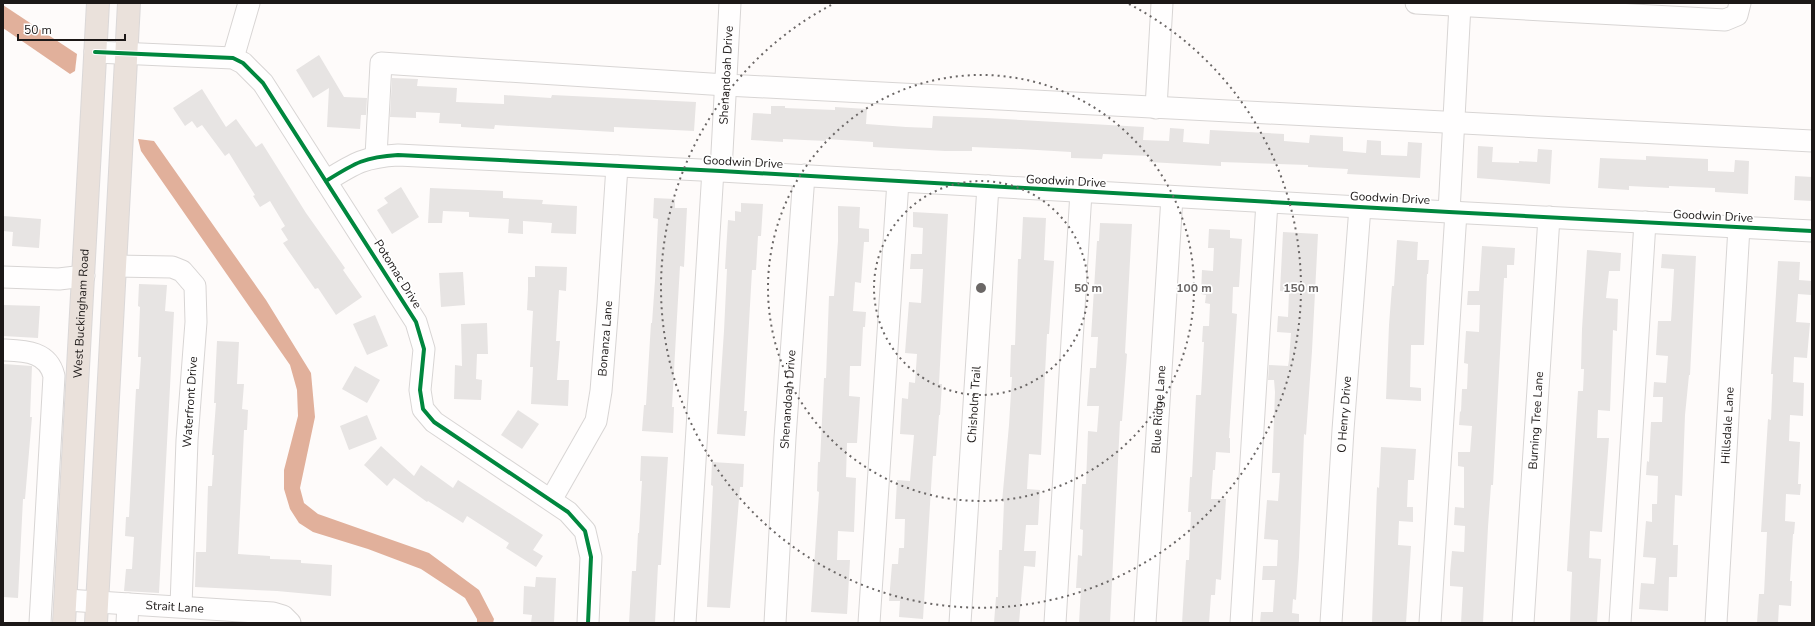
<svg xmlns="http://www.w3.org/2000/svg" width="1815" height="626" font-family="'Nunito Sans',sans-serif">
<rect width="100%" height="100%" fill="#fefbfa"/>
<g fill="#e1b09b">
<path d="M3 5 77 54 75 71 70 74 3 28Z"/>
<path d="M138 139 154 141 266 300 311 373 315 417 300 488 304 503 318 514 429 553 479 590 494 619 493 623H477V619L465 598 421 569 368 549 313 532 299 523 290 509 284 489V470L298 416 297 390 290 365 141 151Z"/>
</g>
<g fill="#e7e4e3">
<path d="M319 55 344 97 367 98 366 115H361L360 129 327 127 329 88 313 98 296 70Z"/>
<path d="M392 78 418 79 417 86 457 88 456 102 504 104V95L551 98 552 95 696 102 694 131 614 127V132L495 125 494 129 461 127V124L439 123 440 113 416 112V118L390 117Z"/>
<path d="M202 89 226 127 236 119 256 147 262 143 306 213 345 268 343 270 362 297 336 315 318 288 315 289 283 243 288 240 281 229 285 226 270 201 260 207 253 196 255 195 229 153 225 156 202 125 197 128 192 121 185 126 173 108Z"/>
<path d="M771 106H785V108L835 110V107L867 109 866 124 906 127 932 128 933 116 986 118 1144 127 1143 140 1169 141 1170 128 1184 129 1183 142 1209 144 1210 130 1284 134V141L1309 143 1310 135 1343 137V151L1366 153 1367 140 1381 141V155L1407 156 1408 142 1422 143 1420 178 1347 174 1348 169 1308 167V165L1221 162V166L1149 162 1150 156 1103 154 1102 159 1071 158V152L1020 149 972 147V151H945L873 147V142L826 139V141L783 139V142L751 140 753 113 771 114Z"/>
<path d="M1478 146 1493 147 1492 162 1519 163V161L1537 162 1538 149 1552 150 1550 184 1477 178Z"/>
<path d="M1646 156 1708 159V171L1734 172 1735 160 1749 161 1748 194 1715 192V188L1669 186V188L1629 186V190L1598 188 1600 158 1646 160Z"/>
<path d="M1795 176 1812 177V201L1794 200Z"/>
<path d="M401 187 419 217 392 234 377 210 388 203 384 198Z"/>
<path d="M430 188 503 191V198L543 200 542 204 577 206 576 234 551 233 552 223 523 221V234L508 233 509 219 469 217V212L443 211 442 223H428Z"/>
<path d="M654 198 675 199V208H687L684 267 680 266 677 317 672 407H674L673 433 642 431 644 405H646L651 323H652L655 281 658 219 653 218Z"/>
<path d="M741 203 763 204 761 236H758L756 270H752L744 411H747L745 436 717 434 724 331 727 269H725L728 220 735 221V211L741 212Z"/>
<path d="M838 206 860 207 859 228 869 229V242H864L861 283 855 282 853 311 866 312 865 327H863L861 366H850L849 396 860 397 857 443H847L846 477 856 478 854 532 838 531 837 560H850L847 614 811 612 819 492 817 491 818 462H820L824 378H826L829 296H834L838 241Z"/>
<path d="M913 212 948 214 939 384H942L940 415H939L936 456H933L923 619 899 617 900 601H889L892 564H898L899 548H904L905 519H895L897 480 910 481 914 435 900 434 902 398 908 399 909 382 915 383 917 354 905 353 909 302 921 303 923 269H910L911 254H922L923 228 913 227Z"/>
<path d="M3 216 41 219 39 248 12 246 13 232 3 231Z"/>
<path d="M1023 217 1046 218 1044 260 1054 261 1049 334H1047L1041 455 1029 454 1027 489 1040 490 1038 525H1026L1024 551H1036L1035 567 1024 566 1019 623H994L996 597H998L999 550H1002L1004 502H1002L1009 425 1012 377H1010L1011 345H1015L1018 259H1021Z"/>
<path d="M1100 223 1132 224 1125 353 1127 354 1122 421H1120L1110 623H1079L1081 588H1076L1078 555 1082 556 1083 530 1080 529 1082 484H1086L1088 431 1097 432 1099 406H1087L1090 368H1096L1098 337H1091L1097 241H1099Z"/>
<path d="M1209 229 1230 230V238L1242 239 1239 287H1233L1232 313 1237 314 1229 438H1230V453L1216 452 1215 470H1213L1211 499H1226L1221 580 1216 579 1215 595H1211L1209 623H1182L1186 560H1189L1191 512H1188L1190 477H1192L1196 395H1201L1204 342H1202L1203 326H1209L1210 304 1205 303 1206 295 1201 294 1202 270 1213 271 1214 248H1208Z"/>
<path d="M1283 232 1318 234 1312 351 1306 435 1304 434 1299 557 1296 600 1293 599 1292 613 1299 614V623H1260L1261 612H1273L1275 580H1262L1263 566H1277L1278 540 1264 539 1267 500 1278 501 1280 473H1272L1275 392 1274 380H1268L1269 365 1288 366 1289 360 1291 333 1277 332 1278 316 1288 317 1289 292 1280 291Z"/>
<path d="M1397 240 1418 242 1417 260H1429L1428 274H1427L1424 345H1411L1410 387 1421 388V401L1386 399 1389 325 1392 286H1394Z"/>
<path d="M1482 246 1515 248 1514 265H1507V278H1504L1493 485H1491L1488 527 1483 623H1461L1463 587 1450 586V573L1452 551 1464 552 1465 526 1454 525 1455 507 1464 508V467L1458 466V452H1470L1472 426 1459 425 1460 411 1461 412 1462 389H1467L1468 364 1464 363 1466 331 1479 332 1480 305H1467L1468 291H1479Z"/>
<path d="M1587 250 1621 253 1620 271H1609L1606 298 1618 299 1617 331 1613 330 1610 411 1598 410 1597 438H1609L1602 532 1590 531 1589 558 1601 559 1597 623H1570L1572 572 1567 571 1578 391H1583L1584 369H1581L1582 329Z"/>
<path d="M1662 254 1696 256 1690 375H1689L1685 415 1682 496 1675 495 1673 545H1678L1677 577H1669L1668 611 1639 609 1641 583 1654 584 1656 558 1643 557 1646 521 1652 522V504H1657L1658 476 1646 475 1647 461 1649 462 1651 422H1662L1663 397H1653L1654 382 1666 383 1668 356 1656 355 1658 321H1671L1672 306 1674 269 1661 268Z"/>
<path d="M1778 261 1800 262 1799 280 1812 281 1811 295 1798 294 1796 322 1810 323 1807 358 1794 357 1793 382 1804 383 1803 416 1790 415 1789 441 1800 442 1798 484H1801L1800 495 1786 494 1785 521 1795 522 1794 534H1793L1790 581H1792L1791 606 1779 605 1778 623H1757L1759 594H1764L1767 532H1761L1768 419 1771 420 1773 374H1771Z"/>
<path d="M535 266 567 267 566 291 559 290 556 341H560L557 380H569L568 406 531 404 533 367H530L533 311 527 310 528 289V277H535Z"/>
<path d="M463 272 465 305 441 307 439 273Z"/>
<path d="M139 284 167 285 165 311 174 312 159 593 124 591 126 569H132L134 537 125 536 126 517H129L136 389H139L141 357H138L140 307 138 306Z"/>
<path d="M3 305 40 306 38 338 3 336Z"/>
<path d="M375 315 388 346 367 355 353 324Z"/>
<path d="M487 323 488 354H477L476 379 482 380 481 400 454 399 455 365 462 366 461 324Z"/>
<path d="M217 341 239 342 237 384H244L242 409 248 410 247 430H244L238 554 270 556V559L301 560V563L332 565 331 596 277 591 195 587 196 552H206L208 486H212L214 455H212L216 403H214Z"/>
<path d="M3 364 32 366 30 417H32L25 499H23L18 598 3 597Z"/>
<path d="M355 366 380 380 367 403 342 389Z"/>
<path d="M518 410 539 424 522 449 501 435Z"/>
<path d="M367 415 377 439 349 450 340 426Z"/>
<path d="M381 446 414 476 421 465 453 488 458 480 543 535 533 550 543 556 536 567 506 548 509 543 467 516 463 523 428 501 427 502 394 478 387 486 364 465Z"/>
<path d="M1381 447 1416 449 1414 480H1408L1407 507H1413V522L1399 521 1398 545 1411 546 1406 623H1372L1377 487 1379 488Z"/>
<path d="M641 456 668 457 661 565H658L655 623H629L632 571H636L638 533H639L642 481H640Z"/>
<path d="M712 462 744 464 743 487H740L730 608 707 607 713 486 711 485Z"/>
<path d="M536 577 556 578 554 623H531L532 615 523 614 524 586 535 587Z"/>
</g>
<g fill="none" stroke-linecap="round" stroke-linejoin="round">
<defs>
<g id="minor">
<path d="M1416 3 1725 20 1737 15 1740 3"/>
<path d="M95 52 233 58 243 63 263 83 416 322 424 349 420 390 423 409 434 422 568 512 585 531 591 557 588 623"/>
<path d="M233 58 249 3"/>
<path d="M1156 108 1162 3"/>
<path d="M376 156 381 63 726 85 1812 141"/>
<path id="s1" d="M721 171 730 3"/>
<path d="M326 181C355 163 364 157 398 155L721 171 1449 212 1812 231"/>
<path d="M1449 212 1460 5"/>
<path d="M115 266 172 267 182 271 195 286 196 322 187 440 181 606"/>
<path d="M3 277 59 279 84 276"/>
<path d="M3 350C25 351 48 351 54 376L40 623"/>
<path id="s2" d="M551 500 596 421 601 391 608 304 617 166"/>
<path id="s3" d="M66 600 273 613 283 616 290 623"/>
<path d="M127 623 128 604"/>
<path d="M685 623 713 170"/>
<path id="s4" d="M775 623 785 438 804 175"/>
<path d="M869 623 898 181"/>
<path id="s5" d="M960 623 988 186"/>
<path d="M1055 623 1081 192"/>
<path id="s6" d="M1145 623 1172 197"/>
<path d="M1241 623 1267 202"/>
<path id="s7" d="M1331 623 1343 430 1360 207"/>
<path d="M1430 623 1456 212"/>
<path id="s8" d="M1523 623 1549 217"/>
<path d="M1620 623 1645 222"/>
<path id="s9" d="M1716 623 1739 227"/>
</g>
<g id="major">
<path id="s10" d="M64 623 98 3"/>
<path d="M96 623 129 3"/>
</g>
</defs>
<use href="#minor" stroke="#d8d5d4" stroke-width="23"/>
<use href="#major" stroke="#dbd8d8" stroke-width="24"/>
<use href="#minor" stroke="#fffefe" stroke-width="21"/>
<use href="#major" stroke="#eae1db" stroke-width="22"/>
<defs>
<g id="cycleway">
<path d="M95 52 233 58 243 63 263 83 416 322 424 349 420 390 423 409 434 422 568 512 585 531 591 557 588 623"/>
<path d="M326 181C355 163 364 157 398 155L721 171 1449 212 1812 231"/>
</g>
</defs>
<use href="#cycleway" stroke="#fff" stroke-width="6"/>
<use href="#cycleway" stroke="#00873e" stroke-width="4"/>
</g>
<g fill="none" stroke="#6b6766" stroke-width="2" stroke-dasharray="2 4">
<circle cx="981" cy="288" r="107"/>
<circle cx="981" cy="288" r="213"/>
<path d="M1129 4A320 320 0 1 1 833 4"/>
</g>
<g text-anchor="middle" stroke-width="3.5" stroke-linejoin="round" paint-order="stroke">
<g font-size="12" fill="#1c1817" stroke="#fff">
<text dy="4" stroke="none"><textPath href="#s1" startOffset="96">Shenandoah Drive</textPath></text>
<text transform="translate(743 162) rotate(3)" y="4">Goodwin Drive</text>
<text transform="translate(1066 181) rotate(3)" y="4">Goodwin Drive</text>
<text transform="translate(1390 198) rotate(3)" y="4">Goodwin Drive</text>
<text transform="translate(1713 216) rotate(3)" y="4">Goodwin Drive</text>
<text transform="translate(398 274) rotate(58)" y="4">Potomac Drive</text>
<text dy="4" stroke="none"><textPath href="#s10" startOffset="310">West Buckingham Road</textPath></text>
<text dy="4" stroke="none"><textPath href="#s2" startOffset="174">Bonanza Lane</textPath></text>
<text dy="4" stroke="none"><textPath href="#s4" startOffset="224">Shenandoah Drive</textPath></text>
<text transform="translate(190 402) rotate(-86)" y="4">Waterfront Drive</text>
<text dy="4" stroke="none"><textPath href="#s5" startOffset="219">Chisholm Trail</textPath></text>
<text dy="4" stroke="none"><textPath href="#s6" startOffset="214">Blue Ridge Lane</textPath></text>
<text dy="4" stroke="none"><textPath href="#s7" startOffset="209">O Henry Drive</textPath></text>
<text dy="4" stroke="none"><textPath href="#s8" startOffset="203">Burning Tree Lane</textPath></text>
<text dy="4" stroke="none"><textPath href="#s9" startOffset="198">Hillsdale Lane</textPath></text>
<text dy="4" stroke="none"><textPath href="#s3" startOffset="109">Strait Lane</textPath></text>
</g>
</g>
<circle cx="981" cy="288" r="6" fill="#6b6766" stroke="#fff" stroke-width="2"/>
<g font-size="12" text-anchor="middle" font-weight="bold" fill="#6b6766" stroke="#fff" stroke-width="3.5" stroke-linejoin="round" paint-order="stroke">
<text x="1088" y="292">50 m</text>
<text x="1194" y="292">100 m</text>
<text x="1301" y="292">150 m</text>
</g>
<rect width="1815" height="626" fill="none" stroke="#1c1817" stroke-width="8"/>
<path d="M18 34v6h107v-6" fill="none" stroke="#1c1817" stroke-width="2"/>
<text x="24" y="34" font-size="12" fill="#1c1817" stroke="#ffffff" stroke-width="3" paint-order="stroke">50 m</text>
</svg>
